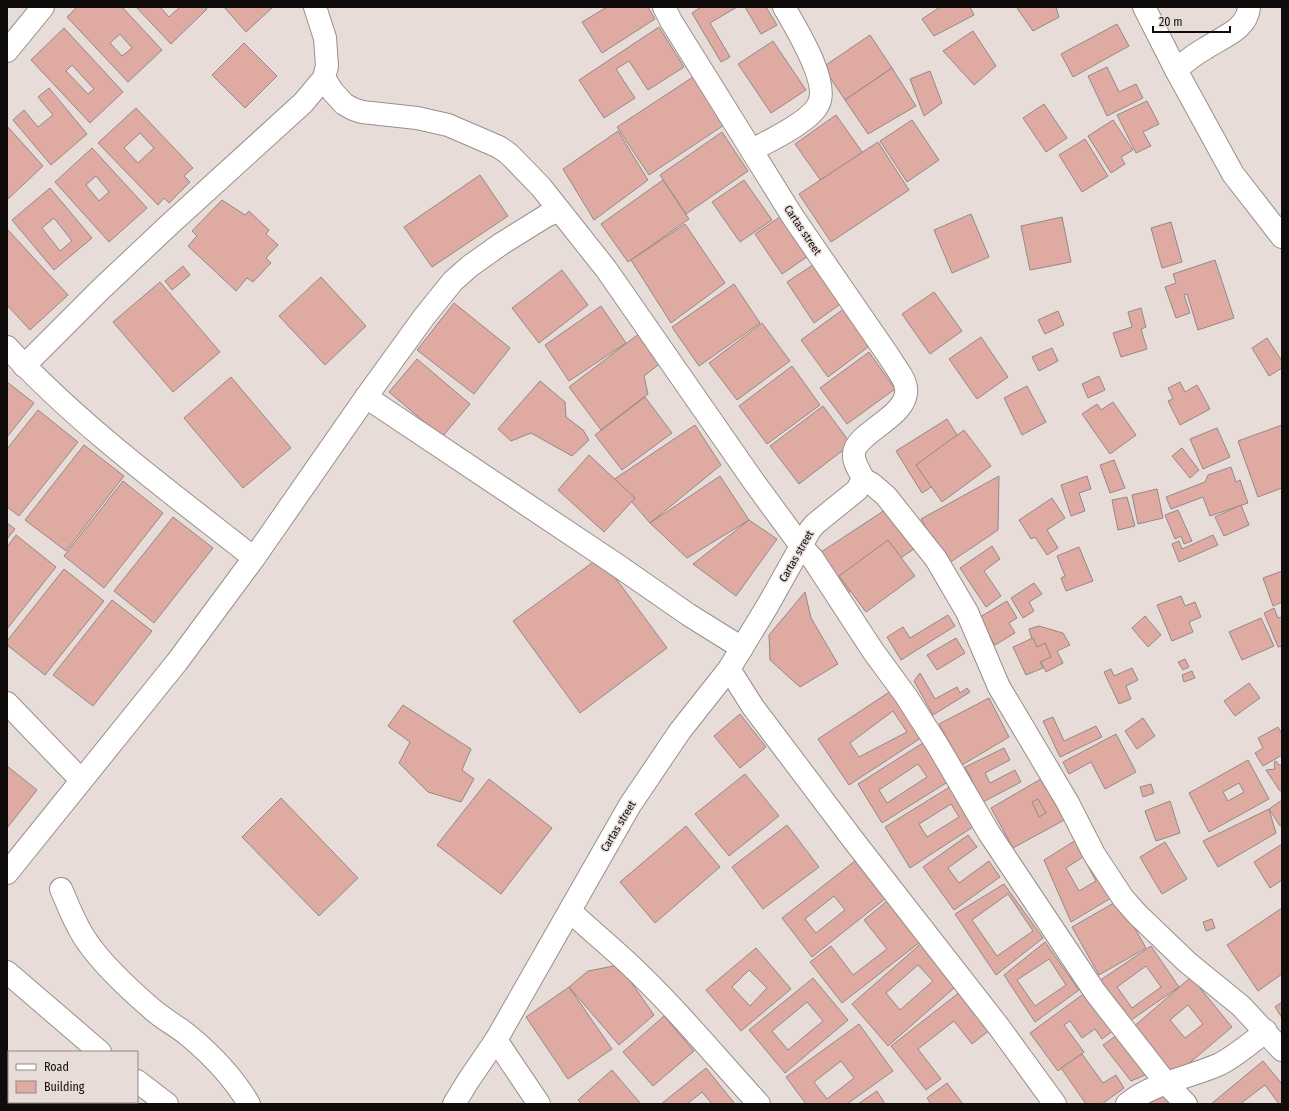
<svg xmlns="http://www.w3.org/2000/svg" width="1289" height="1111" font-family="'Fira Sans Condensed',sans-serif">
<rect width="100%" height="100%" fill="#e7dcd7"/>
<g fill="#deaaa2" stroke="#948987" fill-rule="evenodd">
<path d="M77 7H122L162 50 128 82 67 17ZM120 34 132 48 122 56 110 43Z"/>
<path d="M136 7H163L161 8 169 17 180 7H205L207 9 171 44Z"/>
<path d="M224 7H273L246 32Z"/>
<path d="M607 7H648L655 19 602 53 582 22Z"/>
<path d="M701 7H737L710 23 730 57 721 62 692 13Z"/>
<path d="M745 7H766L777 25 761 34Z"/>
<path d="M940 7H970L974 15 934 36 922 19Z"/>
<path d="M1018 7H1056L1059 17 1033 31 1017 8Z"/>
<path d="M1117 24 1129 46 1073 77 1061 54Z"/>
<path d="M659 27 684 67 648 90 629 61 616 69 635 98 604 118 579 80Z"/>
<path d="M64 28 123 92 90 123 31 60ZM72 65 94 89 88 94 66 71Z"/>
<path d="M973 31 996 66 974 85 943 51Z"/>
<path d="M870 35 892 68 845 100 823 67Z"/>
<path d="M773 41 806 90 771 113 738 64Z"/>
<path d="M244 43 277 76 245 108 212 75Z"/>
<path d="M1107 67 1119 92 1136 84 1143 98 1107 116 1088 76Z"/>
<path d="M892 68 916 106 868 134 845 100Z"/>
<path d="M930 71 942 103 924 116 910 79Z"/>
<path d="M696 75 727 123 649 175 617 127Z"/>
<path d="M49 88 87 134 51 165 13 120 24 110 38 127 53 115 38 97Z"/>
<path d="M1147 101 1159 124 1143 132 1151 146 1136 153 1117 115Z"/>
<path d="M1044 104 1067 138 1046 152 1023 118Z"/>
<path d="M136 108 193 168 184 176 190 182 169 203 164 198 158 205 98 143ZM140 133 154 148 138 163 124 148Z"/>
<path d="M836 115 865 156 824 185 795 144Z"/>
<path d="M912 120 939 160 907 182 880 141Z"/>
<path d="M1113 120 1133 150 1121 157 1125 164 1111 173 1088 136Z"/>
<path d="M7 126 43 166 7 200Z"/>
<path d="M618 131 648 180 594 220 563 169Z"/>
<path d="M722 132 748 171 686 214 660 175Z"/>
<path d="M1085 139 1108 176 1082 192 1059 155Z"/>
<path d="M878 142 909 190 831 242 799 194Z"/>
<path d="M92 148 147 208 109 242 55 182ZM96 176 109 192 99 201 86 185Z"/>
<path d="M480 175 508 216 432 267 404 227Z"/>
<path d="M663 180 689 219 628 262 601 224Z"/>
<path d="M744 180 772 220 740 242 712 202Z"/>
<path d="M50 188 92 238 54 270 12 220ZM54 218 72 241 60 251 42 228Z"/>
<path d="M222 200 245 215 249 211 269 230 266 234 278 245 266 258 271 263 253 282 247 278 236 291 188 246 197 236 192 231Z"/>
<path d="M787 212 814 252 782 274 755 234Z"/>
<path d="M971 214 989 257 952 273 934 230Z"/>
<path d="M1062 217 1071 262 1030 270 1021 226Z"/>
<path d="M1171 222 1182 262 1162 268 1151 228Z"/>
<path d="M685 224 725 283 671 323 631 260Z"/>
<path d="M7 229 68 295 30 330 7 305Z"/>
<path d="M1215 260 1234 318 1198 330 1187 294 1184 295 1190 313 1176 318 1165 287 1176 283 1173 274Z"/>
<path d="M819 261 846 300 814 323 787 282Z"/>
<path d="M183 266 190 275 172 290 165 281Z"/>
<path d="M562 270 588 305 539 343 512 308Z"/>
<path d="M321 277 366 326 325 365 279 316Z"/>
<path d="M160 282 220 352 173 392 113 322Z"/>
<path d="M734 284 760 323 699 366 672 327Z"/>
<path d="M934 292 962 331 930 354 902 314Z"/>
<path d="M454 303 510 348 474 394 417 350Z"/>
<path d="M849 305 876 341 828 377 801 340Z"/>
<path d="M601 306 626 343 569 381 545 345Z"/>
<path d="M1141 308 1146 327 1141 329 1147 349 1121 357 1113 333 1132 327 1128 312Z"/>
<path d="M1058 311 1064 325 1045 334 1038 320Z"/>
<path d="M762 323 790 361 737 400 709 363Z"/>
<path d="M644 330 666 359 644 376 648 394 601 430 569 387Z"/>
<path d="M981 337 1008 377 977 399 949 359Z"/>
<path d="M1267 338 1282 361V368L1269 376 1252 348Z"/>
<path d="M1052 348 1058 361 1039 371 1032 357Z"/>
<path d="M869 352 895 389 847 424 820 388Z"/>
<path d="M417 359 470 404 442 437 389 392Z"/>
<path d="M792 366 820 405 767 444 739 406Z"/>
<path d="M1099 376 1105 390 1088 398 1082 384Z"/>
<path d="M231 377 291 448 243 488 184 418Z"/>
<path d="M540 381 565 402 566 417 583 430 589 440 572 456 531 433 511 441 498 429Z"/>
<path d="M7 382 34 403 7 437Z"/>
<path d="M1180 382 1185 392 1197 385 1210 409 1180 425 1168 401 1173 399 1168 388Z"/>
<path d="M1027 386 1046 422 1022 435 1004 398Z"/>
<path d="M645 397 672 433 622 470 595 435Z"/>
<path d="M1113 402 1136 435 1110 454 1082 414 1097 404 1101 410Z"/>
<path d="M823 406 851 444 799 484 770 446Z"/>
<path d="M38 410 78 442 19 516 7 507V449Z"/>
<path d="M947 419 973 460 922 493 896 451Z"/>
<path d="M695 425 721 465 650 523 613 480Z"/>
<path d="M1282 425V488L1258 497 1238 441Z"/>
<path d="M1217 428 1230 457 1203 469 1190 439Z"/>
<path d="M964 430 991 466 942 502 916 465Z"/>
<path d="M84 445 124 476 66 551 25 520Z"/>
<path d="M1182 448 1199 470 1190 478 1172 456Z"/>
<path d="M589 455 635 498 604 532 558 490Z"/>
<path d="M1114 460 1125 488 1110 493 1100 465Z"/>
<path d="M1231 467 1236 482 1240 480 1248 503 1210 516 1203 497 1171 509 1166 497 1205 482 1208 475Z"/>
<path d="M720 476 749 520 687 558 650 523Z"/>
<path d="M999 476 998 530 946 565 921 519Z"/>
<path d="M1087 476 1091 489 1079 493 1085 511 1071 516 1061 485Z"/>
<path d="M123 481 163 513 104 588 64 556Z"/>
<path d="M1157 489 1163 518 1138 524 1132 495Z"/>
<path d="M1127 497 1135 526 1118 530 1112 500Z"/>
<path d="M1052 498 1065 518 1047 530 1058 548 1047 555 1035 537 1031 539 1019 520Z"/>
<path d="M1241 505 1249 525 1224 536 1215 517Z"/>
<path d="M888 508 914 549 845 595 818 554Z"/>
<path d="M1178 510 1192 541 1184 544 1181 536 1175 539 1165 515Z"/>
<path d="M173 517 213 548 154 623 114 591Z"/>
<path d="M749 520 777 539 736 596 693 564Z"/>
<path d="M7 523 15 529 7 539Z"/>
<path d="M16 535 56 567 7 629V547Z"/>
<path d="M1213 535 1218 545 1179 562 1172 544 1179 541 1182 549Z"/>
<path d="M888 540 915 576 866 612 839 576Z"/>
<path d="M992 546 1000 559 984 571 1001 596 986 607 960 568Z"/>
<path d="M1079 547 1093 581 1066 591 1061 578 1065 576 1057 556Z"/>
<path d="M600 557 667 648 580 713 513 621Z"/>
<path d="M64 569 104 601 45 675 7 645V641Z"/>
<path d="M1282 571V602L1273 606 1263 578Z"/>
<path d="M1034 583 1042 594 1029 602 1034 611 1023 618 1011 598Z"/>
<path d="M805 592 811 618 838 664 800 687 770 660 769 635Z"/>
<path d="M1181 596 1185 606 1195 602 1201 617 1189 622 1193 632 1172 641 1157 605Z"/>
<path d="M112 600 152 631 93 706 53 675Z"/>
<path d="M1007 601 1017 618 1009 623 1015 633 995 645 986 630 975 620Z"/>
<path d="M1274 608 1278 618 1282 617V646L1278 647 1264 613Z"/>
<path d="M948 615 955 626 901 660 887 637 903 627 910 638Z"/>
<path d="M1145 616 1161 635 1148 647 1132 628Z"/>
<path d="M1261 618 1274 646 1242 660 1229 632Z"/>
<path d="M1039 626 1063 633 1070 645 1057 651 1063 663 1046 672 1035 650 1029 629Z"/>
<path d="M956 638 965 653 937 670 927 655Z"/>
<path d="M1033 638 1037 647 1045 643 1051 657 1040 662 1043 668 1026 675 1013 647Z"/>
<path d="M1185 659 1189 667 1183 670 1178 662Z"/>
<path d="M1132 668 1138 680 1126 686 1131 699 1119 704 1104 672 1111 669 1114 676Z"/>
<path d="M1192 671 1195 678 1184 682 1182 675Z"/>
<path d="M920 673 935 699 957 687 960 693 967 688 970 692 933 715 914 681Z"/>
<path d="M1249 683 1260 698 1235 716 1224 701Z"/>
<path d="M897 687 927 734 849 785 818 739ZM893 711 907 732 859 757 850 743Z"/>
<path d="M989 698 1009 737 962 765 939 724Z"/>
<path d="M403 705 471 749 462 770 474 779 461 802 428 792 399 763 410 742 388 726Z"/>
<path d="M740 714 766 747 740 768 714 736Z"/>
<path d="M1053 717 1064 741 1096 726 1102 737 1060 757 1043 721Z"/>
<path d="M1143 718 1155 736 1137 749 1125 731Z"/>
<path d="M1278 727 1282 734V755L1263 766 1255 753 1263 748 1258 738Z"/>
<path d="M1116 734 1136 772 1105 789 1091 762 1069 774 1063 762Z"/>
<path d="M926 741 951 780 882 823 858 784ZM918 764 927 777 887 803 879 790Z"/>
<path d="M1004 748 1010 760 985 773 990 783 1015 770 1021 782 983 802 965 767Z"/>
<path d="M1248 760 1269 799 1209 832 1189 793ZM1239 783 1244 792 1228 801 1223 792Z"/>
<path d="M1276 761 1279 765H1282V790L1280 791 1266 770 1275 769 1274 762Z"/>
<path d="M7 766 37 790 7 828Z"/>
<path d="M745 774 779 816 729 856 695 814Z"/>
<path d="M1046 776 1068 818 1013 848 991 808Z"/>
<path d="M489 779 552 828 501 894 437 845Z"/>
<path d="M956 783 979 823 910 868 885 827ZM951 804 959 817 927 837 919 824Z"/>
<path d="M1151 784 1154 793 1143 797 1140 787Z"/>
<path d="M281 798 358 878 319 916 242 837Z"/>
<path d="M1038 799 1046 813 1039 817 1032 802Z"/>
<path d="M1282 800V825L1280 826 1269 809Z"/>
<path d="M1170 801 1180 833 1156 841 1145 811Z"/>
<path d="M1269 809 1276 833 1218 867 1203 841Z"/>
<path d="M787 825 819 867 763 909 732 867Z"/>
<path d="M686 826 720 867 655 923 620 882Z"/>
<path d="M968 835 977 847 948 868 959 883 989 861 1000 877 954 910 923 867Z"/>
<path d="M1076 840 1111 898 1071 922 1044 860ZM1083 857 1096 881 1079 891 1066 868Z"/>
<path d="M1165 842 1187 879 1162 894 1140 857Z"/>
<path d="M1282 844V880L1270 888 1254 862Z"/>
<path d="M860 857 890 895 812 957 782 918ZM834 896 845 910 816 933 805 919Z"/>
<path d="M1004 884 1043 938 996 975 955 914ZM1008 894 1033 931 997 956 972 920Z"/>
<path d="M892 897 924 939 842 1003 810 962 831 946 853 975 887 949 864 920Z"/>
<path d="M1119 900 1146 948 1099 975 1072 927Z"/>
<path d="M1282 908V974L1258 991 1227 945Z"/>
<path d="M1212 919 1215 928 1206 931 1203 922Z"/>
<path d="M925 940 961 982 888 1046 852 1004ZM918 965 933 981 900 1010 886 993Z"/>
<path d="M1045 942 1079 990 1035 1022 1004 975ZM1049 959 1066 985 1035 1006 1017 980Z"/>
<path d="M1151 946 1179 987 1124 1025 1096 983ZM1146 966 1161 987 1132 1008 1117 987Z"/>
<path d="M756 948 791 989 741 1031 706 990ZM749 970 767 988 750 1006 732 987Z"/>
<path d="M619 965 654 1015 619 1045 569 987 588 971Z"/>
<path d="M1191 977 1232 1027 1173 1077 1132 1028ZM1188 1005 1203 1024 1185 1038 1170 1020Z"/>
<path d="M813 978 848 1020 785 1073 749 1030ZM807 1002 823 1021 788 1050 772 1031Z"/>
<path d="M569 987 612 1049 568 1079 526 1017Z"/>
<path d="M961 991 991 1029 972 1044 954 1021 918 1049 941 1079 926 1090 891 1046Z"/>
<path d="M1086 992 1114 1030 1102 1039 1095 1029 1082 1038 1070 1021 1064 1025 1084 1052 1058 1071 1030 1033Z"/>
<path d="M1282 1002V1018L1275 1007Z"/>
<path d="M664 1016 694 1051 653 1086 623 1052Z"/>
<path d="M859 1024 893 1071 847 1104H806L786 1077ZM841 1061 854 1078 827 1099 814 1082Z"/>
<path d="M1120 1033 1150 1073 1131 1081 1103 1045Z"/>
<path d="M1082 1054 1103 1083 1116 1075 1124 1088 1102 1104H1086L1061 1068Z"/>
<path d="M1263 1061 1282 1084V1104H1279L1265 1085 1240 1104H1211Z"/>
<path d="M706 1068 735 1104H712L702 1092 687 1104H661Z"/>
<path d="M612 1070 641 1104H582L578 1100Z"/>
<path d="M947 1083 963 1104H931L927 1098Z"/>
<path d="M877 1091 885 1104H858Z"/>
<path d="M1163 1092 1171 1104H1147Z"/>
</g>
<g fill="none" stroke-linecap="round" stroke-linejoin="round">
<defs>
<g id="minor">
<path d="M1144 7 1176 70 1233 174 1282 237"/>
<path d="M7 51 43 7"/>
<path d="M1176 70C1185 62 1195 54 1206 48 1222 37 1247 30 1249 7"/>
<path d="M324 78 333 92 344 104 353 109 362 112 417 118 448 125 499 147 509 154 541 187 606 269 754 482 801 546 813 559 873 651 906 696 938 746 989 833 1095 992 1166 1083 1186 1104"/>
<path d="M752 150C769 141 812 121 819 103 829 81 796 28 784 7"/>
<path d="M7 347C81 427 169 491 254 558"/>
<path d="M24 366 100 290 170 224 303 103 324 78 327 66 325 38 315 7"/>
<path d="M366 397 617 565 689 615 742 648"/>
<path d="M863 479 872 484 886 496 936 559 967 612 999 687 1068 803 1094 854 1123 898 1137 914 1187 962 1241 1006 1282 1050"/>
<path d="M729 669 753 707 854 841 999 1027 1055 1104"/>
<path d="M7 703 81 780"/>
<path d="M7 873 177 662 254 558 366 397 424 317 453 281 470 266 501 244 546 216 559 210"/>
<path d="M61 889C69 907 76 927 88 943 104 966 130 990 152 1009 163 1019 177 1026 189 1036 213 1056 233 1077 249 1104"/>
<path d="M570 911C589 929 610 946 629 964 675 1007 716 1057 759 1104"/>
<path d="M7 972 100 1052"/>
<path d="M496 1040 539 1104"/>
<path d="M7 1081 9 1082"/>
<path d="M137 1081 167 1104"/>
<path d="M41 1102 44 1104"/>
<path d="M454 1104 468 1081 496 1040 630 805 680 731 729 669 768 605 810 530 815 524 857 490 863 479C860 470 853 464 854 453 856 432 910 416 906 388 905 378 895 367 890 358L793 217 671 21 664 7"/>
<path d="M1127 1104C1154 1082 1189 1078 1220 1064 1237 1055 1251 1043 1266 1031"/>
</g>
</defs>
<use href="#minor" stroke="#998f8a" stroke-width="24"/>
<use href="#minor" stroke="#fff" stroke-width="22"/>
</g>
<g text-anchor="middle" stroke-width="3" stroke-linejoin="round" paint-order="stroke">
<g font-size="11" fill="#100c0b" stroke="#e7dcd7">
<text transform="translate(803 230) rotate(56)" y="4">Cartas street</text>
<text transform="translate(796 556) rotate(-60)" y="4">Cartas street</text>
<text transform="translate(618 826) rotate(-59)" y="4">Cartas street</text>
</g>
</g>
<rect width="1289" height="1111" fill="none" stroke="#100c0b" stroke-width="16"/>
<rect x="8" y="1051" width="130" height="52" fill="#e7dcd7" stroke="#918985"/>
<rect x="16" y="1064" width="20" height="6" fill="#ffffff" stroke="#918985"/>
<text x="44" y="1071" font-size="12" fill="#100c0b">Road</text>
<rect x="16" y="1081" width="20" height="12" fill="#deaaa2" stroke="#918985"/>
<text x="44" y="1091" font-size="12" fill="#100c0b">Building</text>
<path d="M1153 26v6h77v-6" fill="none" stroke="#100c0b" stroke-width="2"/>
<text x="1159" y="26" font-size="12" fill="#100c0b" stroke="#e7dcd7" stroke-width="3" paint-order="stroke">20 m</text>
</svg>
